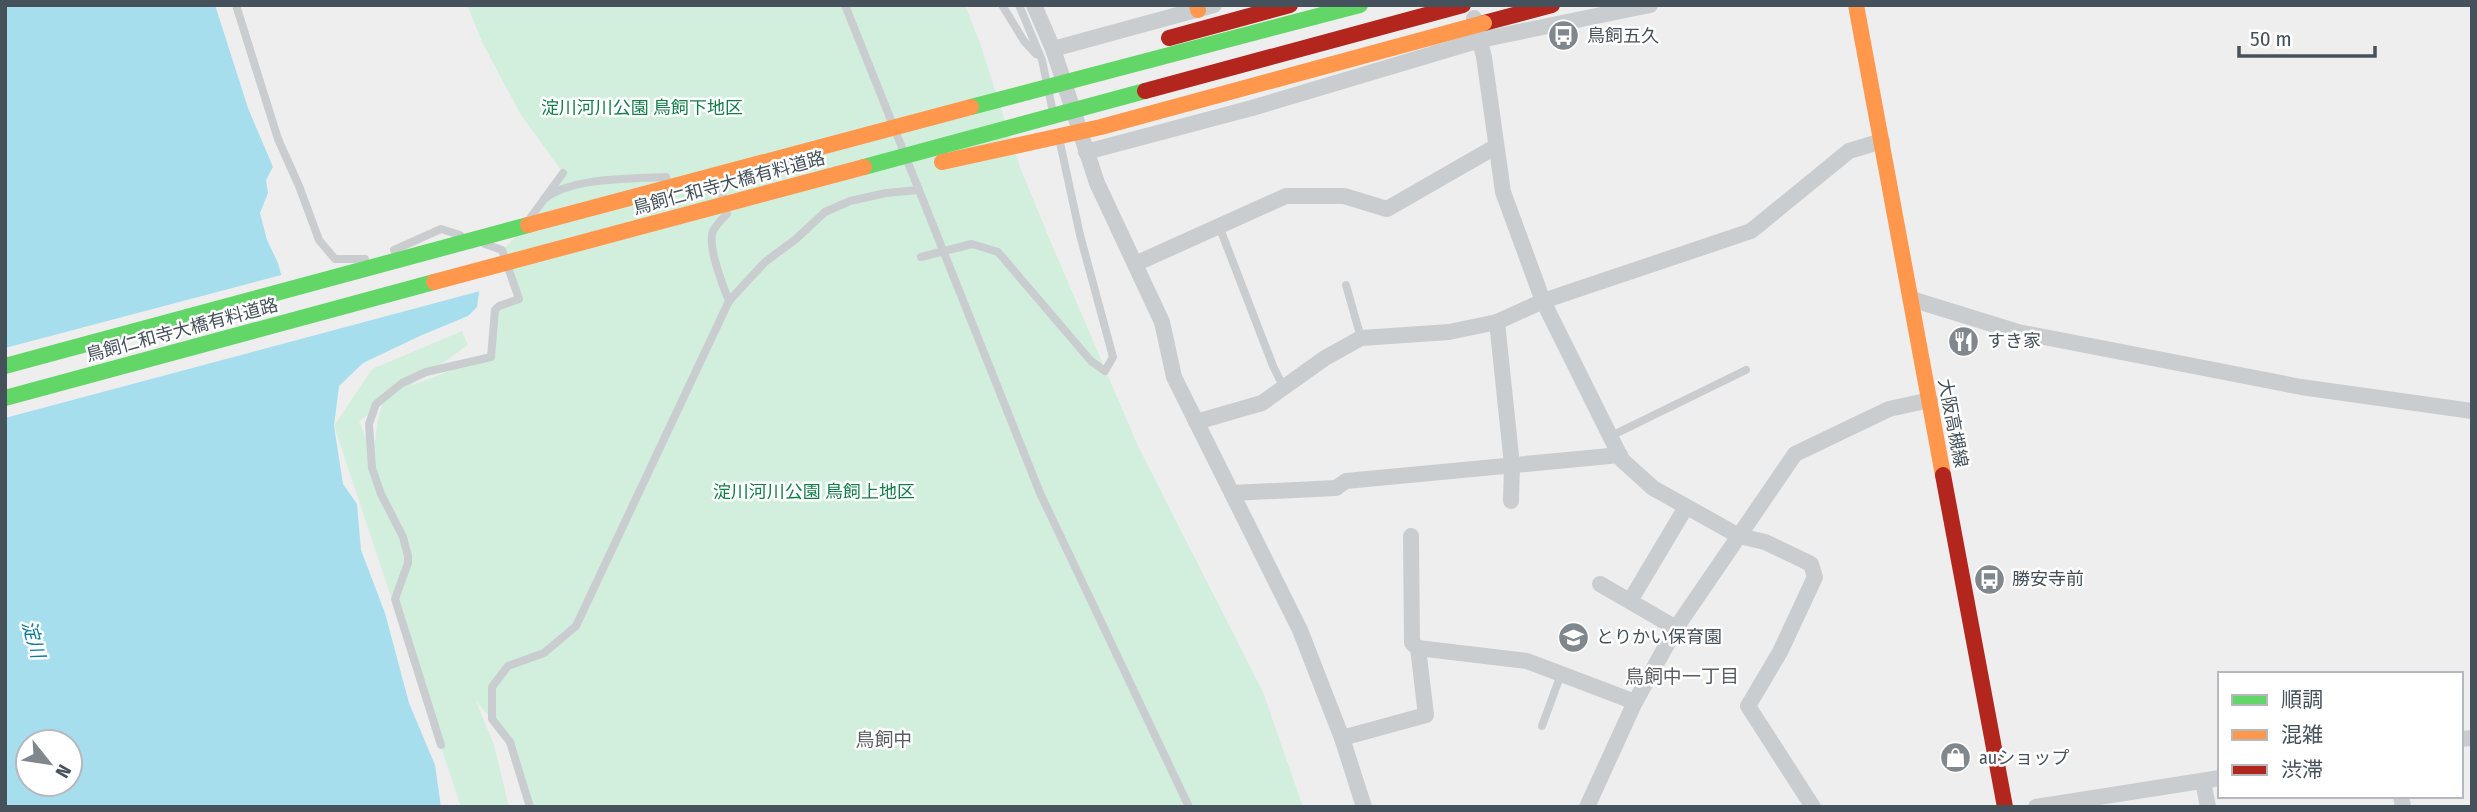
<svg xmlns="http://www.w3.org/2000/svg" width="2477" height="812" font-family="'Fira Sans Condensed','Noto Sans JP',sans-serif">
<rect width="100%" height="100%" fill="#efeeee"/>
<path fill="#d2efdd" fill-rule="evenodd" d="M467 5H965L980 43 1020 167 1050 240 1138 446 1263 692 1303 807H530L510 741 476 701 494 745 509 807H461L334 426 372 369 462 331 468 345 410 386 488 356 491 307 517 295 502 250 518 235 563 173 521 115 482 42ZM382 405 378 419 373 455 359 421Z"/>
<path fill="#a6deee" fill-rule="evenodd" d="M5 5H215L248 108 273 167 266 180 268 193 260 213 267 240 278 263 289 303 484 257 477 307 468 316 422 335 363 363 339 386 334 426 343 484 357 504 361 550 385 613 409 703 435 765 441 807H5ZM28 742H70V784H28Z"/>
<path fill="#efeeee" d="M484 254 487 258 484 290 5 418V348L285 274 291 299Z"/>
<g fill="none" stroke-linecap="round" stroke-linejoin="round">
<g stroke="#cacdcf" stroke-width="8">
<path d="M236 5 278 139 299 186 319 240 335 259H365"/>
<path d="M845 5 1040 493 1189 807"/>
<path d="M1002 5 1024 41 1036 54"/>
<path d="M1019 5 1042 60 1053 112"/>
<path d="M717 176 727 214C722 219 716 225 713 231 707 245 723 287 729 301"/>
<path d="M544 199C572 177 630 179 666 177"/>
<path d="M531 217 563 173"/>
<path d="M1219 226 1273 366 1284 388"/>
<path d="M394 250 441 229 460 235"/>
<path d="M921 257 972 244 998 252 1091 361 1105 371 1113 357 1080 235 1059 138"/>
<path d="M1346 285 1361 338"/>
<path d="M1611 436 1746 370"/>
<path d="M1542 726 1561 674"/>
<path d="M441 745 395 599 408 563V556L403 537 381 494 372 468 369 424 376 404 402 383 426 372 491 357 495 310 499 306 519 299 502 250 485 244"/>
<path d="M530 807 510 742 492 719V687L508 666 544 653 576 626 729 301 765 262 796 239 825 212 850 201 886 193 919 190"/>
</g>
<g stroke="#cacdcf" stroke-width="16">
<path d="M1034 5 1053 49 1097 183 1162 322 1174 377 1300 630 1342 738 1364 807"/>
<path d="M1474 18 1484 57 1503 192 1543 301 1622 460 1653 488 1739 536 1765 542 1811 564 1815 577 1780 652 1748 706 1813 807"/>
<path d="M1053 49 1214 5"/>
<path d="M1086 152 1252 108 1480 40 1650 5"/>
<path d="M1135 264 1286 196H1344L1387 209 1495 147"/>
<path d="M1911 299 2018 332 2301 387 2472 411"/>
<path d="M1497 322 1512 465 1511 501"/>
<path d="M1196 422 1262 403 1325 358 1361 338 1449 332 1497 322 1543 301 1751 231 1849 151 1882 141"/>
<path d="M1232 493 1336 488 1346 481 1620 455"/>
<path d="M1600 584 1676 628"/>
<path d="M1630 601 1686 507"/>
<path d="M1418 648 1527 661 1635 702"/>
<path d="M1342 738 1426 715 1418 648 1412 643 1411 536"/>
<path d="M2461 739 2472 738"/>
<path d="M2203 781 2208 807"/>
<path d="M2401 796 2403 807"/>
<path d="M1587 807 1635 702 1676 628 1795 454 1889 409 1930 400"/>
<path d="M2036 807 2220 778"/>
</g>
<g stroke="#ff974d" stroke-width="16">
<path d="M1197 5 1198 10"/>
<path d="M1856 5 1943 475"/>
</g>
<g stroke="#b3261e" stroke-width="16">
<path d="M1484 23 1552 5"/>
<path d="M1943 475 2005 807"/>
</g>
<g stroke="#63d668" stroke-width="16">
<path d="M971 107 1360 5"/>
<path d="M864 167 1145 91"/>
<path d="M5 366 528 225"/>
<path d="M5 398 434 282"/>
</g>
<g stroke="#ff974d" stroke-width="16">
<path d="M942 162 1101 127 1484 23"/>
<path d="M528 225 971 107"/>
<path d="M434 282 864 167"/>
</g>
<g stroke="#b3261e" stroke-width="16">
<path d="M1169 38 1290 5"/>
<path d="M1145 91 1463 5"/>
</g>
</g>
<defs>
<symbol id="bus-disc" viewBox="-11 -11 22 22"><circle r="9.5" fill="#80888e" stroke="#fff"/><path d="M-5-6H5V4H4V6H2V4H-2V6H-4V4H-5ZM-3.5-4V0h7V-4ZM-3.5 1.2v1.5H-2V1.2ZM2 1.2v1.5H3.5V1.2Z" fill="#fff"/></symbol>
<symbol id="restaurant-disc" viewBox="-11 -11 22 22"><circle r="9.5" fill="#80888e" stroke="#fff"/><path d="M-5-6h1v4h1v-4h1v4h1v-4h1v5L-1.5 .5V6h-2V.5L-5-1ZM5-6V6H3V1.5H1.5Q1.5-4 5-6Z" fill="#fff"/></symbol>
<symbol id="school-disc" viewBox="-11 -11 22 22"><circle r="9.5" fill="#80888e" stroke="#fff"/><path d="M0-5L7-2L0 1L-7-2ZM-4 1L0 2.5L4 1V4Q0 6-4 4Z" fill="#fff"/></symbol>
<symbol id="shop-disc" viewBox="-11 -11 22 22"><circle r="9.5" fill="#80888e" stroke="#fff"/><path d="M-5-2.5h2.3a2.7 3.5 0 0 1 5.4 0H5L5.5 6h-11ZM-1.5-2.5h3a1.5 2.3 0 0 0-3 0Z" fill="#fff"/></symbol>
</defs>
<g fill-rule="evenodd">
<use href="#bus-disc" x="1546" y="18" width="35" height="35"/>
<use href="#restaurant-disc" x="1946" y="324" width="35" height="35"/>
<use href="#bus-disc" x="1972" y="562" width="35" height="35"/>
<use href="#school-disc" x="1556" y="620" width="35" height="35"/>
<use href="#shop-disc" x="1938" y="740" width="35" height="35"/>
</g>
<g text-anchor="middle" stroke-width="5" stroke-linejoin="round" paint-order="stroke">
<g font-size="18" fill="#45515b" stroke="#fff" text-anchor="start">
<text x="1587" y="42">鳥飼五久</text>
<text x="1987" y="347">すき家</text>
<text x="2012" y="585">勝安寺前</text>
<text x="1596" y="643">とりかい保育園</text>
<text x="1979" y="764">auショップ</text>
</g>
<g font-size="18" fill="#147e4a" stroke="#fff">
<text x="642" y="114">淀川河川公園 鳥飼下地区</text>
<text x="814" y="498">淀川河川公園 鳥飼上地区</text>
</g>
<g font-size="18" fill="#45515b" stroke="#fff">
<text transform="translate(729 183) rotate(-15)" y="6">鳥飼仁和寺大橋有料道路</text>
<text transform="translate(182 330) rotate(-15)" y="6">鳥飼仁和寺大橋有料道路</text>
<text transform="translate(1953 423) rotate(79)" y="6">大阪高槻線</text>
</g>
<g font-size="19" font-style="italic" fill="#0a7c9c" stroke="#fff">
<text transform="translate(34 639) rotate(74)" y="7">淀川</text>
</g>
<g font-size="19" fill="#5a5e63" stroke="#fff">
<text x="1682" y="683">鳥飼中一丁目</text>
<text x="884" y="746">鳥飼中</text>
</g>
</g>
<rect width="2477" height="812" fill="none" stroke="#45515b" stroke-width="14"/>
<rect x="2218" y="672" width="245" height="126" fill="#ffffff" stroke="#b5b9bd" stroke-width="2"/>
<rect x="2232" y="695" width="35" height="10" fill="#63d668" stroke="#b5b9bd" stroke-width="2"/>
<text x="2281" y="707" font-size="21" fill="#45515b">順調</text>
<rect x="2232" y="730" width="35" height="10" fill="#ff974d" stroke="#b5b9bd" stroke-width="2"/>
<text x="2281" y="742" font-size="21" fill="#45515b">混雑</text>
<rect x="2232" y="765" width="35" height="10" fill="#b3261e" stroke="#b5b9bd" stroke-width="2"/>
<text x="2281" y="777" font-size="21" fill="#45515b">渋滞</text>
<g transform="translate(49 763) rotate(120)"><circle r="33" fill="#ffffff" stroke="#b5b9bd" stroke-width="2"/>
<path d="M0-5L12 26L0 18L-12 26Z" fill="#80888e"/>
<text y="-10" font-size="19" font-weight="bold" text-anchor="middle" fill="#45515b">N</text>
</g>
<path d="M2239 46v10h136v-10" fill="none" stroke="#45515b" stroke-width="3.5"/>
<text x="2250" y="46" font-size="21" fill="#45515b" stroke="#ffffff" stroke-width="5" paint-order="stroke">50 m</text>
</svg>
